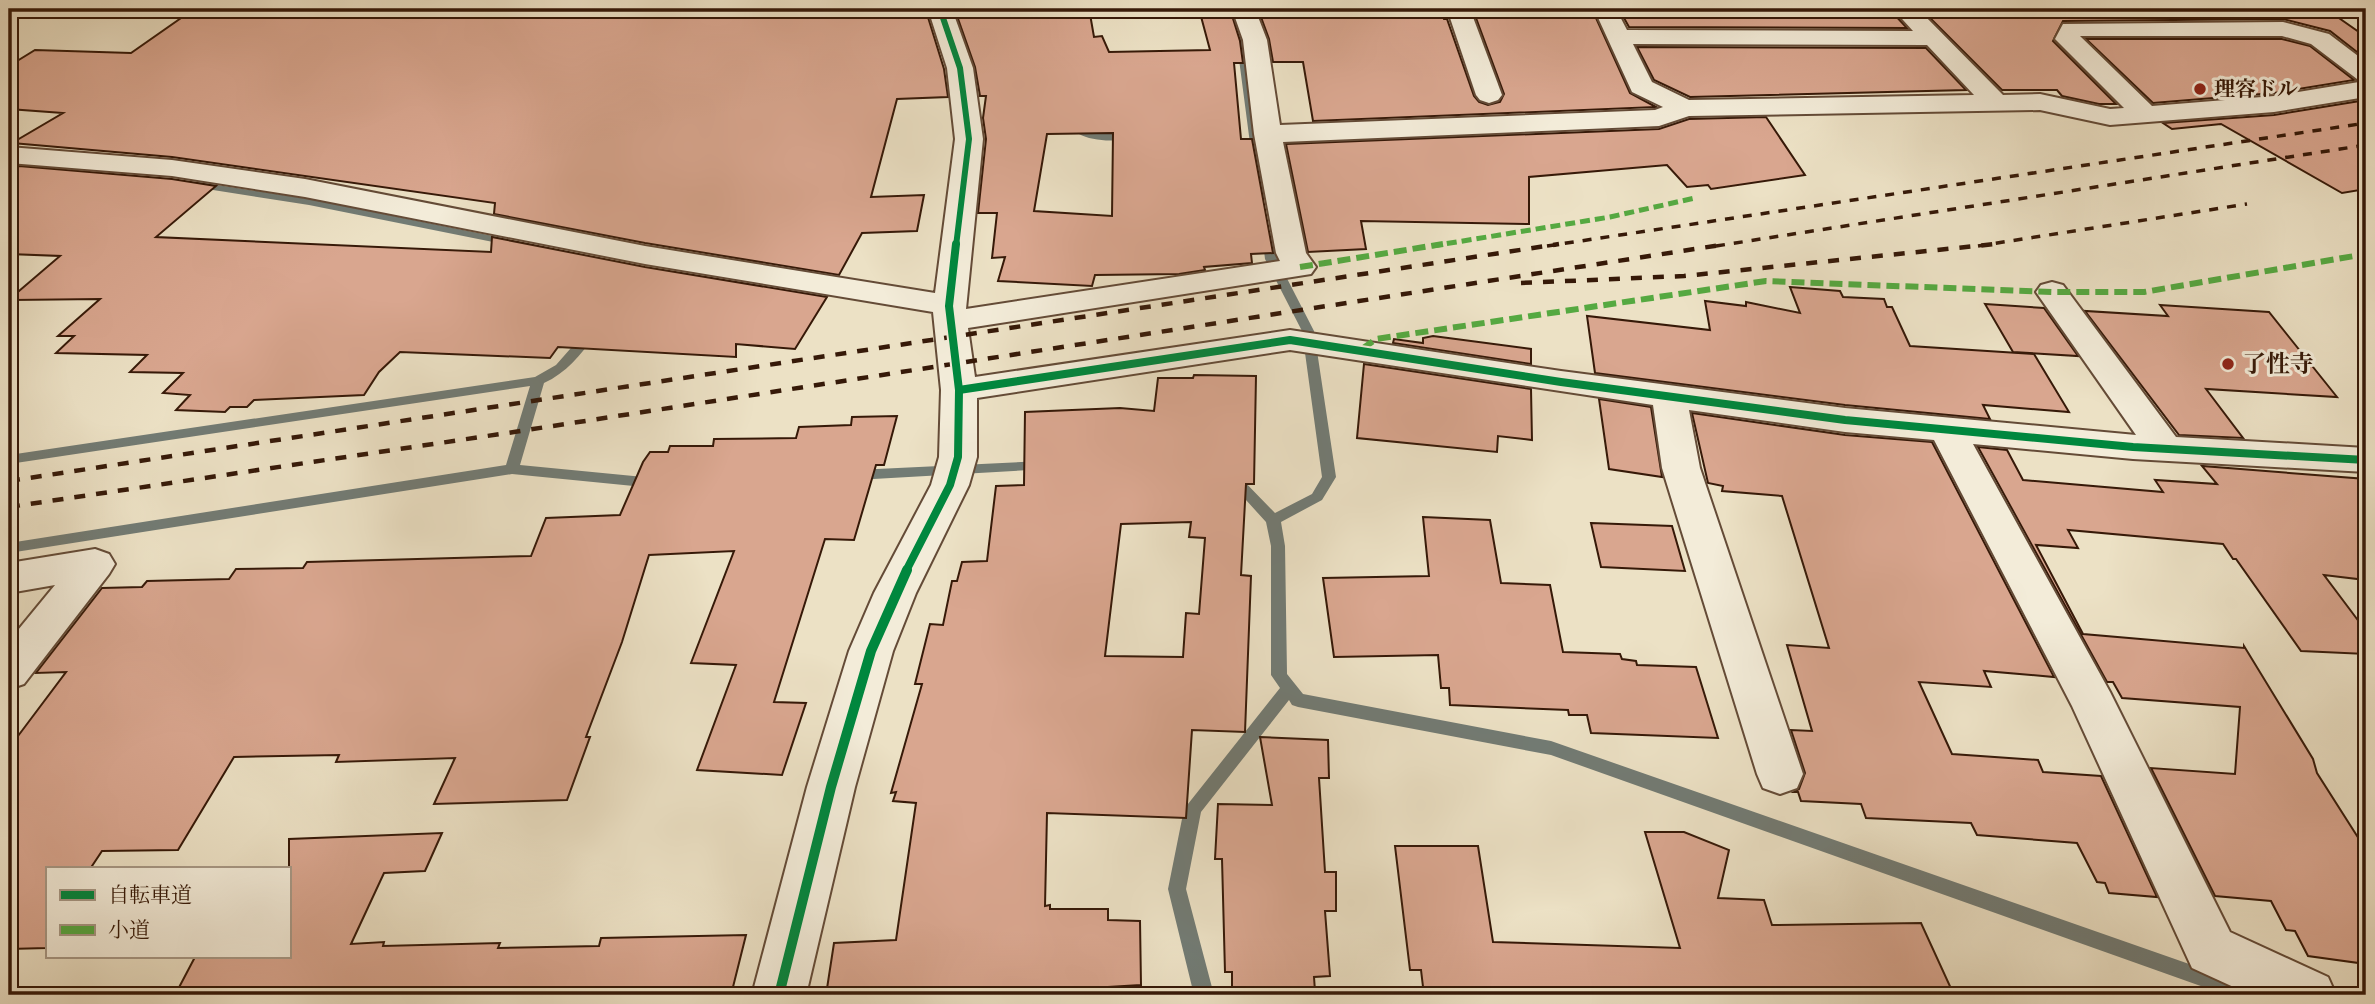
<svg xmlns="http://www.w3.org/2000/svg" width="2375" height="1004" font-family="'Old Standard TT','Noto Serif JP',serif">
<rect width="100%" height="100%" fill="#ece1c5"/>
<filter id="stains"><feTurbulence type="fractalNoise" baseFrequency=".00286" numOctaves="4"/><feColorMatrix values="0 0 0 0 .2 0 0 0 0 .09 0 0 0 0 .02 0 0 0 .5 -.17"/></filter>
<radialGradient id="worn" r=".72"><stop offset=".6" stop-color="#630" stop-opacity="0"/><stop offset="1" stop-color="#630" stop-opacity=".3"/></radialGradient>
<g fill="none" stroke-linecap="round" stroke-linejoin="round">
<g fill="#727b74" fill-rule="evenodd">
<path d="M1224 9H1232L1245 44 1267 197 1262 200 1257 197 1237 44Z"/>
<path d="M1072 118 1093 133 1132 132 1137 135C1124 143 1093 142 1079 134 1074 131 1071 126 1067 121Z"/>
<path d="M9 162 35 165 40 168 35 171 9 168Z"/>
<path d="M198 182 309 199 508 239 514 242 508 245 309 205 194 187V183Z"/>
<path d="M1267 231 1272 234 1277 259 1314 331 1336 477 1322 500 1281 522 1285 546 1287 674 1303 694 1551 741 2252 986 2259 988 2262 995H2226L1551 755 1298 707 1292 705 1289 700 1201 812 1186 889 1214 995H1194L1168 889 1184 809 1280 688 1271 675V546L1266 522 1226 478 1233 473 1238 475 1275 513 1312 494 1322 477 1302 331 1265 259 1262 234Z"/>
<path d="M589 331 595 335C581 355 566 373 544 383L520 465 654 478 659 480 661 483 659 486 654 488 512 474 9 553V543L506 465 530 386 9 464V455L535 377 556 365 585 332Z"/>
<path d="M1042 461 1049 466 1047 469 856 480 849 475 856 470Z"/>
</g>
</g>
<g fill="#d9a68f" stroke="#361908" stroke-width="2" fill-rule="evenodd">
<path d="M194 9H906L905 15 927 14 944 69 948 97 897 99 871 197 924 195 917 231 862 233 839 275 645 243 494 214 495 203 172 157 12 143 63 113 9 109V66L35 50 131 53Z"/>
<path d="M1199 9H1230L1240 41 1243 63H1234L1241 139H1252L1273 253 1251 254 1252 263 1204 267 1205 270 1179 274 1095 275 1092 286 998 281 1005 257 992 258 997 213H978L986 139 983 118 986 96H980L975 67 956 13 1018 11 1020 15 1084 11 1085 14H1090L1094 37 1102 36 1109 52 1210 50ZM1113 133 1112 216 1034 211 1047 134Z"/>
<path d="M1258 9H1414L1420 14H1442L1444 19H1447L1474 96 1479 102 1488 105 1500 102 1504 94 1476 18H1549L1544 9H1592L1630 93 1656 107 1313 121 1303 62H1273L1269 39Z"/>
<path d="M1619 9 1879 10 1892 12 1907 28 1629 27Z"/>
<path d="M1973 9H2326L2366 37V59L2330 31 2283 19 2063 21 2053 41 2116 104H2099L2062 96 2057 90H2002L1925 13 1978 14Z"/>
<path d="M2086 39H2282L2310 46 2354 80 2274 93 2153 103Z"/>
<path d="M1637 47 1926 48 1966 90 1690 97 1654 80Z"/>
<path d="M2366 100V189L2342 193 2221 124 2172 129 2163 123 2274 115Z"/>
<path d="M1766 117 1805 175 1711 189 1708 185 1687 187 1667 165 1529 177V224L1361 221 1366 249 1308 252 1286 144 1659 129 1689 119Z"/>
<path d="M19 166 172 179 216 186 156 237 491 252 492 237 645 267 827 297 795 349 736 344V357L558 347 550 358 400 352 379 372 364 395 254 400 247 407H230L225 412 176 410 190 395 163 393 183 373 130 372 147 355 56 353 74 336H58L100 299 13 300 16 297H12L60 256 9 254V174Z"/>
<path d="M1790 287 1840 291 1843 297 1884 299 1887 307H1892L1910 346 2034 354 2069 412 1983 405 1990 419 1845 405 1595 373 1587 316 1710 330 1705 301 1746 306V302L1800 313Z"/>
<path d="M1985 304 2044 308 2078 356 2013 352Z"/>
<path d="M2160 305 2269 312 2337 397 2206 389 2243 438 2179 435 2085 311 2168 316Z"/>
<path d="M1433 336 1531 349V364L1393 343 1394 339 1423 343V338Z"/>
<path d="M1364 364 1531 389 1532 440 1498 436 1497 452 1357 438Z"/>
<path d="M1194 375 1256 376 1254 484H1246L1241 575 1251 576 1245 732 1192 730 1186 818 1047 813 1045 906 1050 905V909H1108V920L1140 921 1141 985 1007 993 826 995 834 943 896 940 916 803 893 801 896 792 891 793 922 684H915L930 624 943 625 952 581H957L962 562 987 561 996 486 1024 485 1025 412 1120 408 1154 411 1158 378H1193ZM1191 522 1189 537 1205 538 1199 614 1186 613 1183 657 1105 656 1121 524Z"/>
<path d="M1599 399 1651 407 1662 477 1609 469Z"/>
<path d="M1692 413 1845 435 1932 442 2054 677 1984 671 1991 687 1919 682 1952 754 2038 760 2043 772 2101 776 2157 897 2109 893 2105 883 2097 882 2077 843 1977 835 1971 823 1866 818 1861 804 1801 801 1798 792H1794L1799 789 1805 773 1791 730 1812 731 1787 645 1829 648 1782 496 1722 491 1723 486 1708 483Z"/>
<path d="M897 416 884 465H876L854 540 825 539 774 702 806 703 782 775 697 770 736 665 691 663 734 551 649 555 622 642 586 737H590L567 800 434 804 455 758 336 762 339 755 234 757 178 850 102 851 90 869H47V948L9 949V748L66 672 36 673 102 588 142 587 147 581 229 579 236 569 303 568 307 562 531 556 546 518 620 515 643 462 650 452H668L670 446H713L714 439 796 438 799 427 851 425 852 417Z"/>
<path d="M1978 447 2007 450 2023 480 2163 492 2155 480 2217 484 2202 466 2366 479V580L2324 575 2366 631V654L2301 651 2236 559H2233L2223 544 2068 530 2078 548 2036 545 2083 634 2244 648V646L2313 759 2317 773 2366 850V964L2308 956 2295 931 2286 930 2271 901 2215 896 2151 768 2235 774 2240 707 2122 698 2113 682H2107Z"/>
<path d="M1423 517 1490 520 1501 583 1550 585 1563 652 1620 654 1622 659 1636 661 1637 665 1696 667 1718 738 1591 733 1587 715H1569L1568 710 1450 705 1449 688H1441L1438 655 1334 657 1323 578 1429 576Z"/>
<path d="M1591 523 1672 526 1685 571 1601 567Z"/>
<path d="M1260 737 1328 740 1329 778H1319L1325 872H1336V911H1325L1330 976 1314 977 1315 991 1249 992 1248 988 1232 987V972H1225L1222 859H1215L1218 804 1272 805Z"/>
<path d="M1645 832H1684L1729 850 1718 898 1764 900 1772 925 1921 923 1954 995H1704L1625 991 1626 995H1424L1421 970H1410L1395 846H1478L1493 942 1680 948Z"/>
<path d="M442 833 425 871 384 873 351 944 384 942 383 946 500 943 498 948 599 946 601 938 746 935 731 995H175L195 957H289V839Z"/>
</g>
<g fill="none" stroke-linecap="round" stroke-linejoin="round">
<defs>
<g id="minor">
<path d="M928 9H952L973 68 983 139 966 309 1280 261 1276 253 1254 134 1243 40 1232 9H1255L1267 40 1280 125 1655 110 1663 107 1632 92 1594 9H1616L1627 30 1913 31 1893 9H1918L2003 95 2040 94 2110 109 2124 108 2055 39 2063 24 2283 22 2329 34 2366 62V97L2274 112 2110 125 2040 110 1689 116 1659 126 1283 142 1306 253 1316 267 1311 274 968 328 975 377 1290 330 1561 371 1845 408 2136 435 2036 292 2041 285 2052 282 2063 285 2176 437 2366 448V472L2133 459 1973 444 2110 692 2230 932 2328 977 2336 995H2251L2192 968 2072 706 1934 440 1845 432 1689 410 1700 468 1803 774 1797 788 1780 794 1763 788 1757 774 1662 468 1653 405 1290 350 977 398V457L969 485 916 593 893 651 855 787 806 995H752L807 787 849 651 874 593 931 485 939 457 941 390 933 312 645 264 305 197 172 176 9 163V147L172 160 305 179 645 246 935 293 955 139 947 68ZM2080 36H2282L2311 44 2357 79 2365 81 2274 96 2152 106ZM1633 44 1927 45 1974 95 1689 100 1652 82Z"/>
<path d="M1447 9H1470L1502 95 1498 100 1489 103 1480 100 1476 95Z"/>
<path d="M95 549 109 554 115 564 109 574 24 684 9 689V641L55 585 9 593V563Z"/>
</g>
</defs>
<use href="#minor" stroke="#644b37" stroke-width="4"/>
<use href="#minor" fill="#f3ecd9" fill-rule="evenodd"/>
<g stroke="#361908" stroke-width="3.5" stroke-dasharray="9 9" stroke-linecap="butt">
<path d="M1547 246 2366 123"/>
<path d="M1716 246 2366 145"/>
<path d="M1978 246 2247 204"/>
</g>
<g stroke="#361908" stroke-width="4.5" stroke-dasharray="11 11" stroke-linecap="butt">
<path d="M1521 283 1684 276 1995 244"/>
<path d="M9 481 1559 244"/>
<path d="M9 507 514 432 1727 244"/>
</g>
<path stroke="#55a941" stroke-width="5" stroke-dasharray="10 5" stroke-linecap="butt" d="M1432 246 1610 217 1695 198"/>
<g stroke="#55a941" stroke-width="6" stroke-dasharray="13 6" stroke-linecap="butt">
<path d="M1300 267 1443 244"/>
<path d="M1362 349 1376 339 1766 281 2052 292H2144L2366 254"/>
</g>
<defs>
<path id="cycleway-far2" d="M940 9 960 68 969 139 956 246"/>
<g id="cycleway-far1">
<path d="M959 390 1290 340 1561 382 1845 420 2133 447 2366 460"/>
<path d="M906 571 950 485 958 457 959 390 949 306 956 244"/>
</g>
<path id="cycleway" d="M779 995 831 787 871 651 907 570"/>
</defs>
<use href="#cycleway-far2" stroke="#f3ecd9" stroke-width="9"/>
<use href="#cycleway-far1" stroke="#f3ecd9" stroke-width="12"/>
<use href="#cycleway" stroke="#f3ecd9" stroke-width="15"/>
<use href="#cycleway-far2" stroke="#00873e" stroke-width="6"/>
<use href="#cycleway-far1" stroke="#00873e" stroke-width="8"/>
<use href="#cycleway" stroke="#00873e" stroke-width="10"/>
</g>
<g fill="#8f2418" stroke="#f3ecd9" stroke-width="2.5">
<circle cx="2200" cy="89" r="7"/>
<circle cx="2228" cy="364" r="7"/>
</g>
<g text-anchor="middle" stroke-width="6" stroke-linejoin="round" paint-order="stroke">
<g font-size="21" font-weight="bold" fill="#361908" stroke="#f3ecd9" text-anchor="start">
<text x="2214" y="96">理容ドル</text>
</g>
<g font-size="24" font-weight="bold" fill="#361908" stroke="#f3ecd9" text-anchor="start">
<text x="2242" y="372">了性寺</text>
</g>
</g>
<rect width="2375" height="1004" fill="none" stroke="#ece1c5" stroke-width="35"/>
<rect x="10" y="10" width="2354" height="983" fill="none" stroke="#361908" stroke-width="3.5"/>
<rect x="18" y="18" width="2340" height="969" fill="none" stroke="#361908" stroke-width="2"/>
<rect x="46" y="867" width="245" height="91" fill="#f3ecd9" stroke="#a79885" stroke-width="2"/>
<rect x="60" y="890" width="35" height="10" fill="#00873e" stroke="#a79885" stroke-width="2"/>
<text x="108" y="902" font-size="21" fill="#361908">自転車道</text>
<rect x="60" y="925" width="35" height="10" fill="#55a941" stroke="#a79885" stroke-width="2"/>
<text x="108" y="937" font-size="21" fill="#361908">小道</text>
<rect width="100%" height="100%" filter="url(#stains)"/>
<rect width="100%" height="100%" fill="url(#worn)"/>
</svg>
